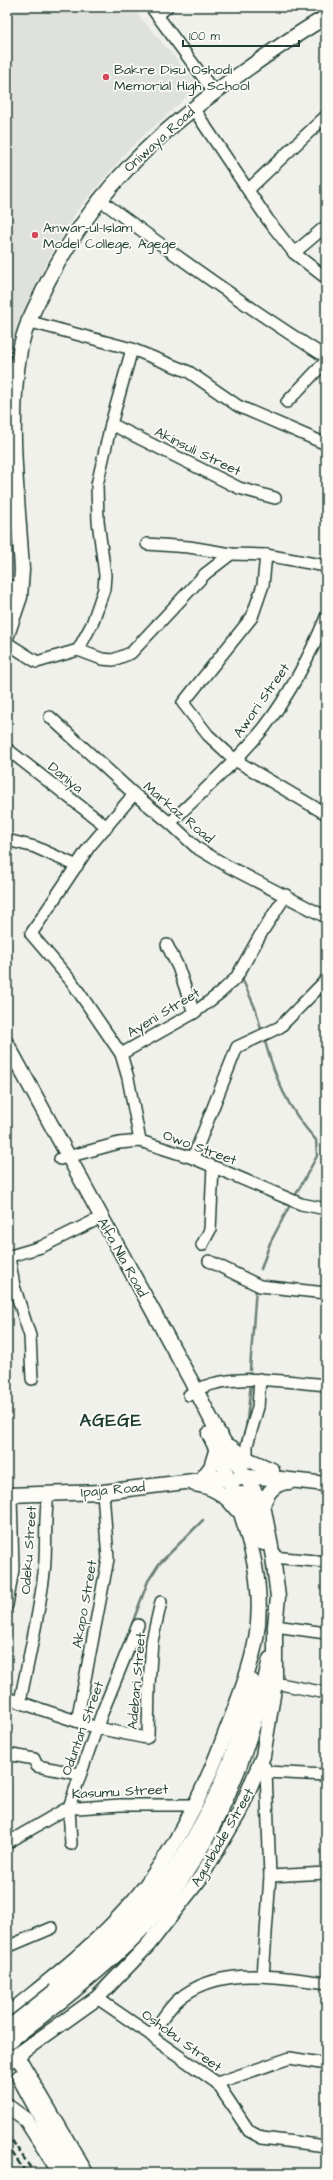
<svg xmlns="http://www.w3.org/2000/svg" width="333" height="2180" font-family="'Architects Daughter',sans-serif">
<rect width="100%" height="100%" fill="#f0f1eb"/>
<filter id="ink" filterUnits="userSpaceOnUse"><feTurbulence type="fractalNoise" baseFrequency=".025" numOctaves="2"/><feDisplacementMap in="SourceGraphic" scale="8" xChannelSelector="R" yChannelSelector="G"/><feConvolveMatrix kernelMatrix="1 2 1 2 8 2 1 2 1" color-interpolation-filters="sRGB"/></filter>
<g filter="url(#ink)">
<g fill="#dfe2dc">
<path d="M7 7H132L199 86 129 149 77 211 48 260 17 325 9 364 7 391Z"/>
<path d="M7 433 16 578 7 575Z"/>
</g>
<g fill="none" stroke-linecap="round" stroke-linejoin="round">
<g stroke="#6c8077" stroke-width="2.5">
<path d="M241 976 256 1010 262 1033"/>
<path d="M264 1038C275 1078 287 1108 316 1140L317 1156 294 1198"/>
<path d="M261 1269 270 1243 291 1203"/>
<path d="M250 1370 256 1287"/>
<path d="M246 1429 251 1383"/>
<path d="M132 1624 148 1581 159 1564 203 1520"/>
</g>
<defs>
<g id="minor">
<path d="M151 7 214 92"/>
<path d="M158 15 167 7"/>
<path d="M193 108 268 220 294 253 326 278"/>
<path d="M249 189 326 116"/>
<path d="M99 199C173 254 248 308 326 357"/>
<path d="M294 253 326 226"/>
<path d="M27 321 132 349 189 372 238 406 326 444"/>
<path d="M287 402 326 361"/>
<path d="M111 424 239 488 275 498"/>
<path d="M147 544 189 547 231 554 266 555 326 566"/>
<path d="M266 555 263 585 252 617 183 703 208 735 235 760 326 814"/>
<path d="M7 585 21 590"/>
<path d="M7 643 37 662 78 650 102 659 113 660 131 653 205 574 231 554"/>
<path d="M78 650 92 624 104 589 105 575 98 521 97 485 111 424 132 349"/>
<path d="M50 717 134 794 170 823 197 848 229 867 326 917"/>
<path d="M7 749 107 827"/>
<path d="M134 794 89 847 31 934 72 982 121 1054 128 1078 140 1141"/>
<path d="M170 823C202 792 236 762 264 728 290 694 310 656 326 617"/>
<path d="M7 840 35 847 77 866"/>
<path d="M167 945 178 967 194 1013"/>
<path d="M121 1054 194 1013 220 993 236 978 262 932 286 895"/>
<path d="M193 1158 237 1047 280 1027 326 980"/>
<path d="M60 1159 119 1143 140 1141 193 1158 301 1204 326 1209"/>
<path d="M202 1245 210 1230 213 1167"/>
<path d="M7 1257 41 1247 94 1221"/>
<path d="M9 1257 14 1286 30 1336 32 1379"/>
<path d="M209 1261 260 1286 326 1293"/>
<path d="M189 1395C220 1370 289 1382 326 1385"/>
<path d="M247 1459V1445L258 1407 260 1379"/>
<path d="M273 1557 326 1562"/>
<path d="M7 1605 13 1569 11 1496"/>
<path d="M275 1626 326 1633"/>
<path d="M275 1683 326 1693"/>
<path d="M7 1698 97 1728 146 1738 148 1736 149 1685 152 1641 161 1602"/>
<path d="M20 1702C28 1660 39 1617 44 1573 47 1547 44 1521 48 1494"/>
<path d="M77 1721 108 1559 103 1492"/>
<path d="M7 1754 34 1759 37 1766 79 1774"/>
<path d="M265 1767 266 1772 326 1775"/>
<path d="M7 1843 69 1807 78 1808 120 1805H196"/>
<path d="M71 1844 69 1807 102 1713 138 1625"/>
<path d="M270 1876 326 1873"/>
<path d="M7 1947 52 1928"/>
<path d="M263 1976 270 1876 266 1772"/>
<path d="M97 1998 151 2035 156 2040 217 2083 249 2131 262 2138 326 2146"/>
<path d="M151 2035C160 2023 168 2008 179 1999 220 1965 278 1977 326 1983"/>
<path d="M217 2083 290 2058 326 2064"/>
</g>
<g id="major">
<path d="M7 635 20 597 22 570C18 497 7 422 20 350 25 324 37 304 48 281 96 189 156 133 240 74 268 54 296 34 326 17"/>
<path d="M7 1044 196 1390 216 1429 263 1505 273 1557 278 1597 275 1626V1683L263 1756 239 1813 201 1877 148 1945 97 1998 9 2061"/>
<path d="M231 1447 247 1459 272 1470"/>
<path d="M201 1480 211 1467 217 1448"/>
<path d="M194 1484C211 1486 226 1495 236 1509"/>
<path d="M7 1495 103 1492 218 1478 229 1481 246 1477 272 1478 326 1484"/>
<path d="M234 1495 242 1494 250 1503 253 1512 263 1543"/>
<path d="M263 1505C267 1492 276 1482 290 1482"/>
<path d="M55 1991C76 1975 97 1959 115 1940 184 1871 235 1778 252 1681"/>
<path d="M61 2001C90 1978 118 1955 143 1928 212 1853 249 1758 270 1659"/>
<path d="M7 2015C52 1978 98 1944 135 1899 173 1853 200 1800 221 1745 234 1710 249 1676 256 1639 265 1588 251 1541 234 1493 226 1473 219 1453 209 1434"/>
<path d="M10 2049 22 2064 86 2173"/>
<path d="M19 2077 71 2173"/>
<path d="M7 2106 26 2120 60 2173"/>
</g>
</defs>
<use href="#minor" stroke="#1f3d34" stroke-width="14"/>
<use href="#major" stroke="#1f3d34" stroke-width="17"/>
<use href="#minor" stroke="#fdfcf7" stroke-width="11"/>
<use href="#major" stroke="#fdfcf7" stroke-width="14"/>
<g stroke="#1f3d34" stroke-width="2.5" stroke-dasharray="6 3" stroke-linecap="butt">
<path d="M7 2133 34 2173"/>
<path d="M7 2145 26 2173"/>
</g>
<defs>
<g id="major-bridge">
<path d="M7 2029 55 1991"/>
<path d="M7 2043 61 2001"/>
</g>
</defs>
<use href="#major-bridge" stroke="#1f3d34" stroke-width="17" stroke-linecap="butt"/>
<use href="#major-bridge" stroke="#fdfcf7" stroke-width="14"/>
</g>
</g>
<g fill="#d1495b" stroke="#fdfcf7" stroke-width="1.5">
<circle cx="106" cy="77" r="4"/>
<circle cx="35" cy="235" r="4"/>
</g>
<g text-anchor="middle" stroke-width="3.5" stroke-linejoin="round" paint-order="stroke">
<g font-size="14" fill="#1f3d34" stroke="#fdfcf7" text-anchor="start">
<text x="114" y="74">Bakre Disu Oshodi<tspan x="114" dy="16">Memorial High School</tspan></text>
<text x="43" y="232">Anwar-ul-Islam<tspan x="43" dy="16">Model College, Agege</tspan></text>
</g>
<g font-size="14" fill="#1f3d34" stroke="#fdfcf7">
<text transform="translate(159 139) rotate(-42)" y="5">Oniwaya Road</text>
<text transform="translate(198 451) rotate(26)" y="5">Akinsuli Street</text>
<text transform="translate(261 700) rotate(-55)" y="5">Awori Street</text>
<text transform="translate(66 777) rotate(39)" y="5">Daniya</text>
<text transform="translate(179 812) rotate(40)" y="5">Markaz Road</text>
<text transform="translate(163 1012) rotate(-31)" y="5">Ayeni Street</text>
<text transform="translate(200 1147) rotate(20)" y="5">Owo Street</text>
<text transform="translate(123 1257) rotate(61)" y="5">Alfa Nla Road</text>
<text transform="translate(113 1489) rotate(-5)" y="5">Ipaja Road</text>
<text transform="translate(28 1550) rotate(-86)" y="5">Odeku Street</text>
<text transform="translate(84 1604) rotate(-80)" y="5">Akapo Street</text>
<text transform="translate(136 1681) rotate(-85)" y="5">Adebari Street</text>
<text transform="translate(82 1728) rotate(-70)" y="5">Oduntan Street</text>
<text transform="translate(120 1791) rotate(-3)" y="5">Kasumu Street</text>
<text transform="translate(222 1837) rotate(-60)" y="5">Agunbiade Street</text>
<text transform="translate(182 2040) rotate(36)" y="5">Oshobu Street</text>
</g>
<g font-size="18" font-weight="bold" letter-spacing="1" fill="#1f3d34" stroke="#fdfcf7">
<text x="111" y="1426">AGEGE</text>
</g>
</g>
<rect width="333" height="2180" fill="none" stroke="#fdfcf7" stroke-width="24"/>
<rect x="12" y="12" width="309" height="2156" fill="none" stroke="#1f3d34" stroke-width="1.5" filter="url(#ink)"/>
<path d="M183 40v6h116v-6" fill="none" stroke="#1f3d34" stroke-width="2"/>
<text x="189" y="40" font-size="12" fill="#1f3d34" stroke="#fdfcf7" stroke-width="3" paint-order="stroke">100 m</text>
</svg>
